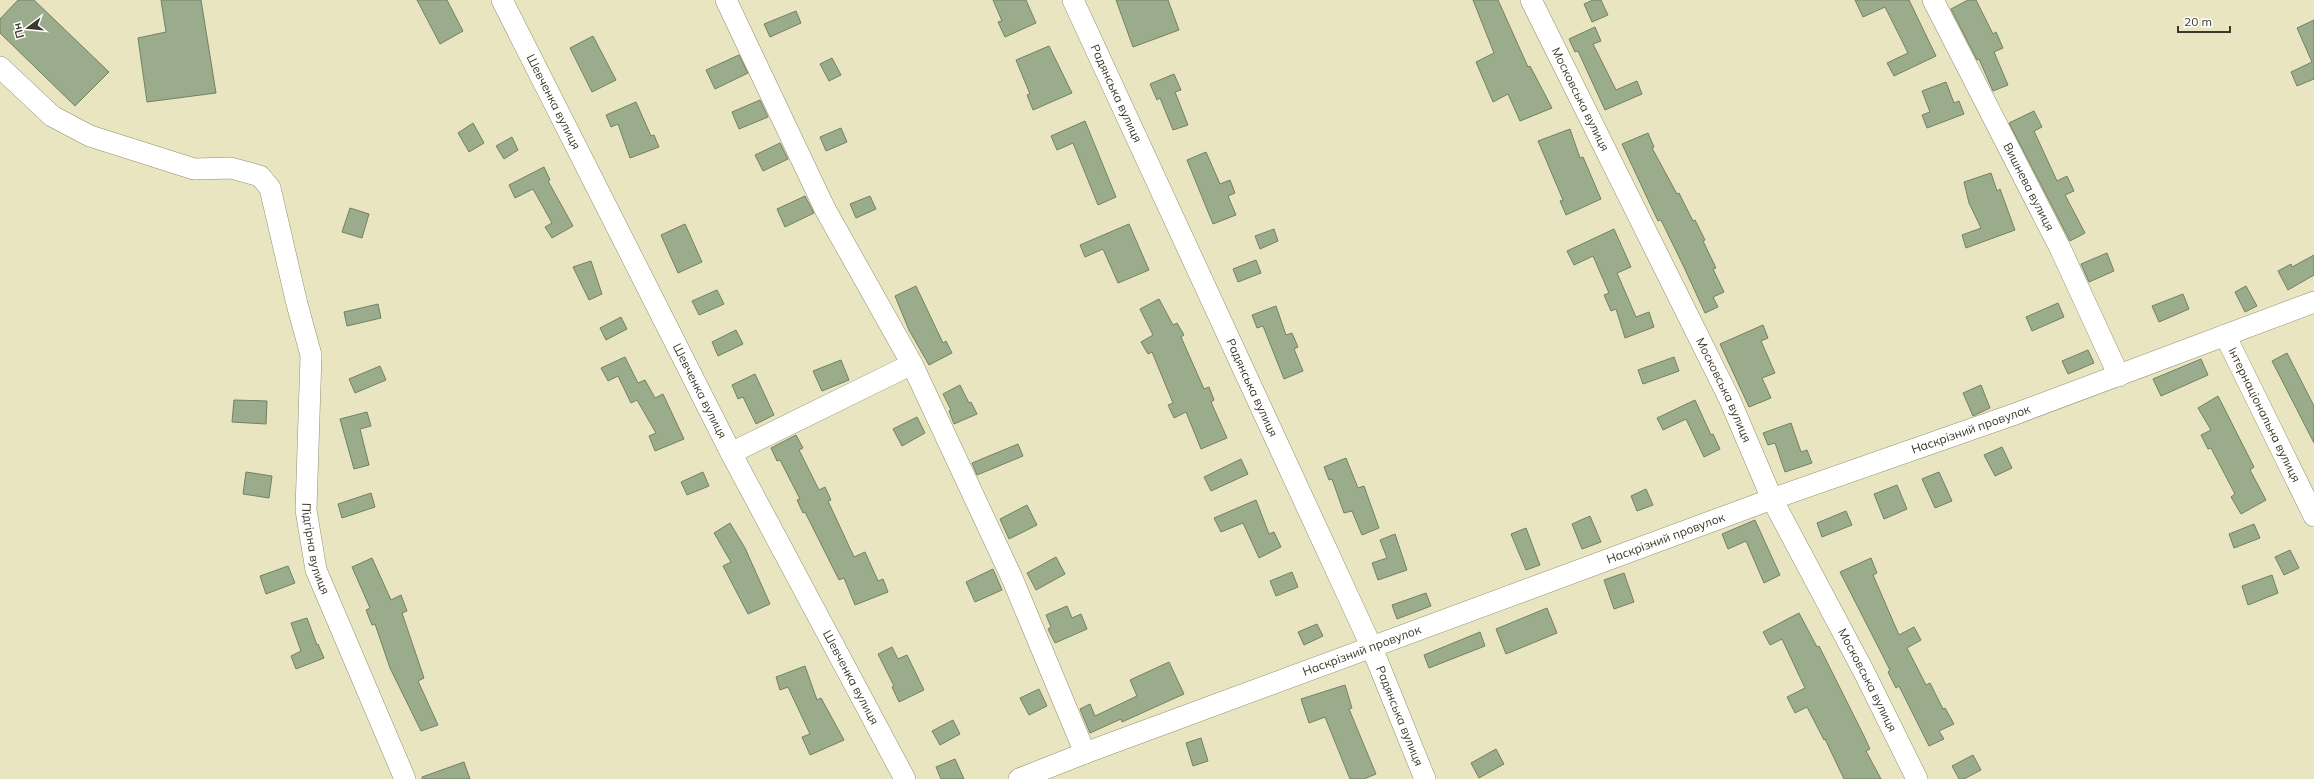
<svg xmlns="http://www.w3.org/2000/svg" width="2314" height="779" font-family="Mulish,sans-serif">
<rect width="100%" height="100%" fill="#e9e5c1"/>
<g fill="#9bac8c" stroke="#728164">
<path d="M18 0H34L109 72 75 106 0 33V19Z"/>
<path d="M161 0H201L216 93 147 102 138 38 166 32Z"/>
<path d="M417 0H447L463 31 440 44Z"/>
<path d="M993 0H1026L1036 23 1005 37 998 22 1002 21Z"/>
<path d="M1116 0H1168L1179 30 1133 47Z"/>
<path d="M1473 0H1498L1528 67 1530 66 1552 108 1520 121 1508 94 1493 102 1476 62 1494 53Z"/>
<path d="M1593 0H1601L1608 15 1592 22 1584 4Z"/>
<path d="M1855 0H1909L1936 56 1894 76 1887 63 1908 53 1885 7 1863 17Z"/>
<path d="M1968 0H1976L1993 34 1996 32 2003 48 1994 52 2008 85 1993 91 1979 59 1977 60 1951 9Z"/>
<path d="M796 11 801 23 770 37 764 24Z"/>
<path d="M2314 20V79L2297 86 2291 72 2312 62 2297 28Z"/>
<path d="M1595 27 1601 41 1593 44 1616 90 1637 81 1642 94 1605 110 1578 51 1575 52 1569 39Z"/>
<path d="M593 36 616 80 592 92 570 48Z"/>
<path d="M1049 46 1072 93 1033 110 1027 95 1030 94 1016 60Z"/>
<path d="M739 55 748 73 715 89 706 70Z"/>
<path d="M832 58 841 75 829 81 820 64Z"/>
<path d="M1174 74 1181 90 1175 92 1188 125 1173 130 1160 98 1157 100 1150 84Z"/>
<path d="M1946 82 1954 103 1959 101 1964 114 1927 128 1922 115 1930 112 1922 91Z"/>
<path d="M760 100 768 117 739 129 732 112Z"/>
<path d="M636 102 651 136 654 135 659 147 630 158 618 124 611 127 606 115Z"/>
<path d="M2034 111 2042 127 2034 131 2057 181 2067 176 2074 191 2065 195 2085 233 2070 241 2009 123Z"/>
<path d="M1085 121 1116 197 1098 205 1073 143 1057 150 1051 136Z"/>
<path d="M473 123 484 143 469 152 458 133Z"/>
<path d="M841 128 847 142 826 151 820 137Z"/>
<path d="M1570 129 1580 158 1583 157 1601 199 1566 215 1560 201 1563 200 1538 141Z"/>
<path d="M1648 133 1654 147 1652 148 1677 194 1679 193 1693 221 1695 220 1705 240 1703 241 1716 268 1713 269 1724 292 1713 297 1718 307 1705 313 1683 265 1661 220 1658 221 1622 144Z"/>
<path d="M512 137 518 150 504 159 496 146Z"/>
<path d="M780 143 788 159 763 171 755 155Z"/>
<path d="M1206 152 1220 184 1230 180 1235 193 1228 196 1236 215 1213 224 1187 160Z"/>
<path d="M544 167 550 180 548 181 573 226 552 238 545 227 552 223 533 189 515 198 509 185Z"/>
<path d="M1991 173 1997 191 2000 189 2015 230 1966 248 1962 235 1981 228 1969 203 1964 182Z"/>
<path d="M805 196 814 213 785 227 777 209Z"/>
<path d="M870 196 876 209 856 218 850 204Z"/>
<path d="M350 208 369 214 362 238 342 232Z"/>
<path d="M685 224 702 262 678 273 661 235Z"/>
<path d="M1129 224 1149 270 1118 283 1103 249 1085 257 1080 245Z"/>
<path d="M1274 229 1278 241 1260 249 1255 236Z"/>
<path d="M1614 229 1631 267 1617 273 1636 317 1649 312 1654 327 1625 338 1616 309 1611 311 1604 295 1609 293 1593 256 1574 265 1567 251Z"/>
<path d="M2107 253 2114 271 2089 282 2081 264Z"/>
<path d="M2314 255V275L2288 290 2278 271 2291 264 2292 267Z"/>
<path d="M1256 260 1261 273 1238 282 1233 269Z"/>
<path d="M591 261 602 294 589 300 573 267Z"/>
<path d="M916 286 943 343 946 341 952 353 929 365 909 330 895 296Z"/>
<path d="M2246 286 2257 306 2245 312 2235 292Z"/>
<path d="M717 290 724 304 699 315 692 301Z"/>
<path d="M2183 294 2189 309 2159 322 2152 306Z"/>
<path d="M1159 299 1173 325 1177 323 1184 335 1181 337 1204 389 1209 387 1214 400 1211 402 1227 438 1201 449 1186 412 1174 418 1168 405 1173 403 1152 352 1148 354 1141 342 1153 335 1140 309Z"/>
<path d="M2058 303 2064 317 2032 331 2026 317Z"/>
<path d="M378 304 381 318 347 326 344 312Z"/>
<path d="M1276 306 1286 335 1292 333 1298 347 1294 349 1303 371 1284 379 1263 326 1257 328 1252 315Z"/>
<path d="M621 317 627 329 606 340 600 328Z"/>
<path d="M1763 325 1768 338 1761 341 1775 373 1762 378 1771 398 1749 407 1720 344Z"/>
<path d="M736 330 743 344 718 356 712 342Z"/>
<path d="M2088 350 2094 363 2068 374 2062 361Z"/>
<path d="M2287 353 2314 406V443L2272 361Z"/>
<path d="M625 357 638 383 645 380 655 398 663 394 684 439 655 451 649 436 656 433 637 400 631 403 618 376 608 381 601 368Z"/>
<path d="M1674 357 1679 371 1643 384 1638 370Z"/>
<path d="M2201 359 2208 375 2161 396 2153 379Z"/>
<path d="M841 360 849 380 822 391 813 371Z"/>
<path d="M380 366 386 380 355 393 349 379Z"/>
<path d="M755 374 774 415 756 424 743 397 738 399 732 385Z"/>
<path d="M960 385 969 403 971 402 977 414 954 424 949 411 951 410 943 394Z"/>
<path d="M1981 385 1990 408 1973 416 1963 393Z"/>
<path d="M2218 396 2254 467 2250 470 2266 500 2241 514 2231 497 2235 494 2211 448 2208 449 2201 435 2211 430 2198 408Z"/>
<path d="M234 400 267 401 266 424 232 422Z"/>
<path d="M1695 400 1711 435 1713 434 1720 449 1704 457 1686 419 1663 430 1657 418Z"/>
<path d="M367 412 371 426 360 429 369 465 354 469 340 419Z"/>
<path d="M917 417 925 433 902 446 893 429Z"/>
<path d="M1791 423 1801 452 1807 450 1812 463 1785 472 1775 443 1768 445 1763 433Z"/>
<path d="M796 435 803 448 799 450 819 490 825 487 831 500 828 501 854 557 865 552 878 581 883 579 888 592 855 605 844 578 839 580 805 512 803 513 797 500 800 499 780 460 777 461 771 448Z"/>
<path d="M1018 444 1023 456 977 475 972 463Z"/>
<path d="M2002 447 2012 468 1995 476 1984 455Z"/>
<path d="M1346 458 1358 488 1364 486 1379 528 1362 535 1352 511 1344 513 1332 479 1329 480 1324 467Z"/>
<path d="M1241 459 1248 474 1211 491 1204 477Z"/>
<path d="M246 472 272 476 269 498 243 494Z"/>
<path d="M703 472 709 486 687 495 681 482Z"/>
<path d="M1939 472 1952 501 1935 508 1922 479Z"/>
<path d="M1897 485 1907 509 1884 519 1874 494Z"/>
<path d="M1646 489 1653 505 1637 511 1631 496Z"/>
<path d="M371 493 375 507 342 518 338 504Z"/>
<path d="M1256 500 1269 534 1274 532 1281 547 1259 558 1243 523 1221 532 1214 518Z"/>
<path d="M1027 505 1037 525 1009 539 1000 519Z"/>
<path d="M1846 511 1852 525 1822 537 1817 523Z"/>
<path d="M1590 516 1601 542 1582 549 1572 524Z"/>
<path d="M1755 520 1780 575 1764 583 1746 541 1728 549 1722 534Z"/>
<path d="M730 523 745 548 770 604 748 614 723 566 731 562 714 533Z"/>
<path d="M2254 524 2260 538 2234 548 2229 534Z"/>
<path d="M1526 528 1540 565 1526 570 1511 534Z"/>
<path d="M1395 534 1407 570 1378 580 1372 563 1387 558 1380 540Z"/>
<path d="M2290 550 2299 568 2284 575 2275 557Z"/>
<path d="M1056 557 1065 574 1036 590 1027 573Z"/>
<path d="M372 558 391 600 401 595 407 611 402 613 424 678 418 681 438 725 421 731 390 668 375 624 372 625 366 610 370 608 352 567Z"/>
<path d="M1871 558 1877 573 1873 575 1899 635 1914 627 1921 640 1907 648 1926 685 1930 683 1943 709 1945 708 1954 724 1939 731 1944 739 1929 746 1899 686 1896 688 1888 672 1890 670 1840 572Z"/>
<path d="M288 566 295 583 266 594 260 576Z"/>
<path d="M993 569 1002 590 975 602 966 582Z"/>
<path d="M1292 572 1298 587 1276 596 1270 581Z"/>
<path d="M1624 573 1634 602 1614 609 1604 580Z"/>
<path d="M2272 575 2278 593 2248 605 2242 586Z"/>
<path d="M1426 593 1431 606 1397 619 1392 605Z"/>
<path d="M1067 606 1072 618 1081 614 1087 629 1055 643 1048 629 1051 627 1046 615Z"/>
<path d="M1547 608 1557 633 1506 654 1496 629Z"/>
<path d="M1799 613 1817 647 1819 646 1864 736 1870 749 1866 751 1881 779H1844L1825 739 1824 740 1807 707 1795 713 1787 697 1805 688 1782 639 1770 645 1763 632Z"/>
<path d="M307 618 317 645 318 644 324 658 296 669 291 656 301 651 291 623Z"/>
<path d="M1317 624 1323 636 1304 645 1298 632Z"/>
<path d="M1480 632 1485 646 1429 668 1424 655Z"/>
<path d="M892 647 898 659 907 655 924 690 899 702 892 687 894 686 878 654Z"/>
<path d="M1169 662 1184 694 1122 722 1121 719 1090 733 1080 709 1090 704 1095 716 1137 696 1130 680Z"/>
<path d="M805 666 817 700 821 698 844 740 810 755 802 737 810 734 788 687 780 690 776 677Z"/>
<path d="M1345 685 1352 708 1349 709 1376 774 1364 779H1350L1325 717 1309 723 1301 699Z"/>
<path d="M1039 689 1047 706 1029 715 1020 698Z"/>
<path d="M953 720 960 734 940 745 932 731Z"/>
<path d="M1201 738 1208 761 1193 766 1186 743Z"/>
<path d="M1496 749 1504 764 1479 778 1471 763Z"/>
<path d="M1973 755 1981 770 1964 779H1959L1952 766Z"/>
<path d="M955 759 964 779H941L936 767Z"/>
<path d="M464 762 470 779H422V777Z"/>
</g>
<g fill="none" stroke-linecap="round" stroke-linejoin="round">
<defs>
<g id="minor">
<path id="s1" d="M502 0 731 453 905 779"/>
<path d="M726 0 825 209 912 364 1012 578 1085 753"/>
<path id="s2" d="M1073 0 1372 648 1425 779"/>
<path id="s3" d="M1531 0 1729 398 1772 499 1864 672 1917 779"/>
<path id="s4" d="M1933 0 2061 250 2119 376"/>
<path id="s5" d="M0 67 52 116 90 136 194 169 231 168 260 176 270 188 297 304 311 355 306 510 316 570 405 779"/>
<path id="s6" d="M2225 335 2314 516"/>
<path d="M731 453 912 364"/>
<path id="s7" d="M1019 779 1085 753 1772 499 2015 414 2314 302"/>
</g>
</defs>
<use href="#minor" stroke="#938e6d" stroke-width="22"/>
<use href="#minor" stroke="#fff" stroke-width="21"/>
</g>
<g text-anchor="middle" stroke-width="4" stroke-linejoin="round" paint-order="stroke">
<g font-size="12" fill="#3b392b" stroke="#fff">
<text dy="4" stroke="none"><textPath href="#s2" startOffset="103">Радянська вулиця</textPath></text>
<text dy="4" stroke="none"><textPath href="#s3" startOffset="111">Московська вулиця</textPath></text>
<text dy="4" stroke="none"><textPath href="#s1" startOffset="114">Шевченка вулиця</textPath></text>
<text dy="4" stroke="none"><textPath href="#s4" startOffset="210">Вишнева вулиця</textPath></text>
<text dy="4" stroke="none"><textPath href="#s2" startOffset="427">Радянська вулиця</textPath></text>
<text dy="4" stroke="none"><textPath href="#s3" startOffset="435">Московська вулиця</textPath></text>
<text dy="4" stroke="none"><textPath href="#s1" startOffset="438">Шевченка вулиця</textPath></text>
<text dy="4" stroke="none"><textPath href="#s6" startOffset="89">Інтернаціональна вулиця</textPath></text>
<text dy="4" stroke="none"><textPath href="#s7" startOffset="1014">Наскрізний провулок</textPath></text>
<text dy="4" stroke="none"><textPath href="#s7" startOffset="690">Наскрізний провулок</textPath></text>
<text dy="4" stroke="none"><textPath href="#s5" startOffset="673">Підгірна вулиця</textPath></text>
<text dy="4" stroke="none"><textPath href="#s7" startOffset="366">Наскрізний провулок</textPath></text>
<text dy="4" stroke="none"><textPath href="#s1" startOffset="762">Шевченка вулиця</textPath></text>
<text dy="4" stroke="none"><textPath href="#s3" startOffset="759">Московська вулиця</textPath></text>
<text dy="4" stroke="none"><textPath href="#s2" startOffset="787">Радянська вулиця</textPath></text>
</g>
</g>
<g transform="translate(28 28) rotate(254)" stroke="#ffffff" stroke-width="3" paint-order="stroke">
<path d="M0-3L7 15L0 10L-7 15Z" fill="#3b392b"/>
<text y="-6" font-size="11" font-weight="bold" text-anchor="middle" fill="#3b392b">Пн</text>
</g>
<path d="M2178 26v6h52v-6" fill="none" stroke="#3b392b" stroke-width="2"/>
<text x="2184" y="26" font-size="12" fill="#3b392b" stroke="#ffffff" stroke-width="3" paint-order="stroke">20 m</text>
</svg>
